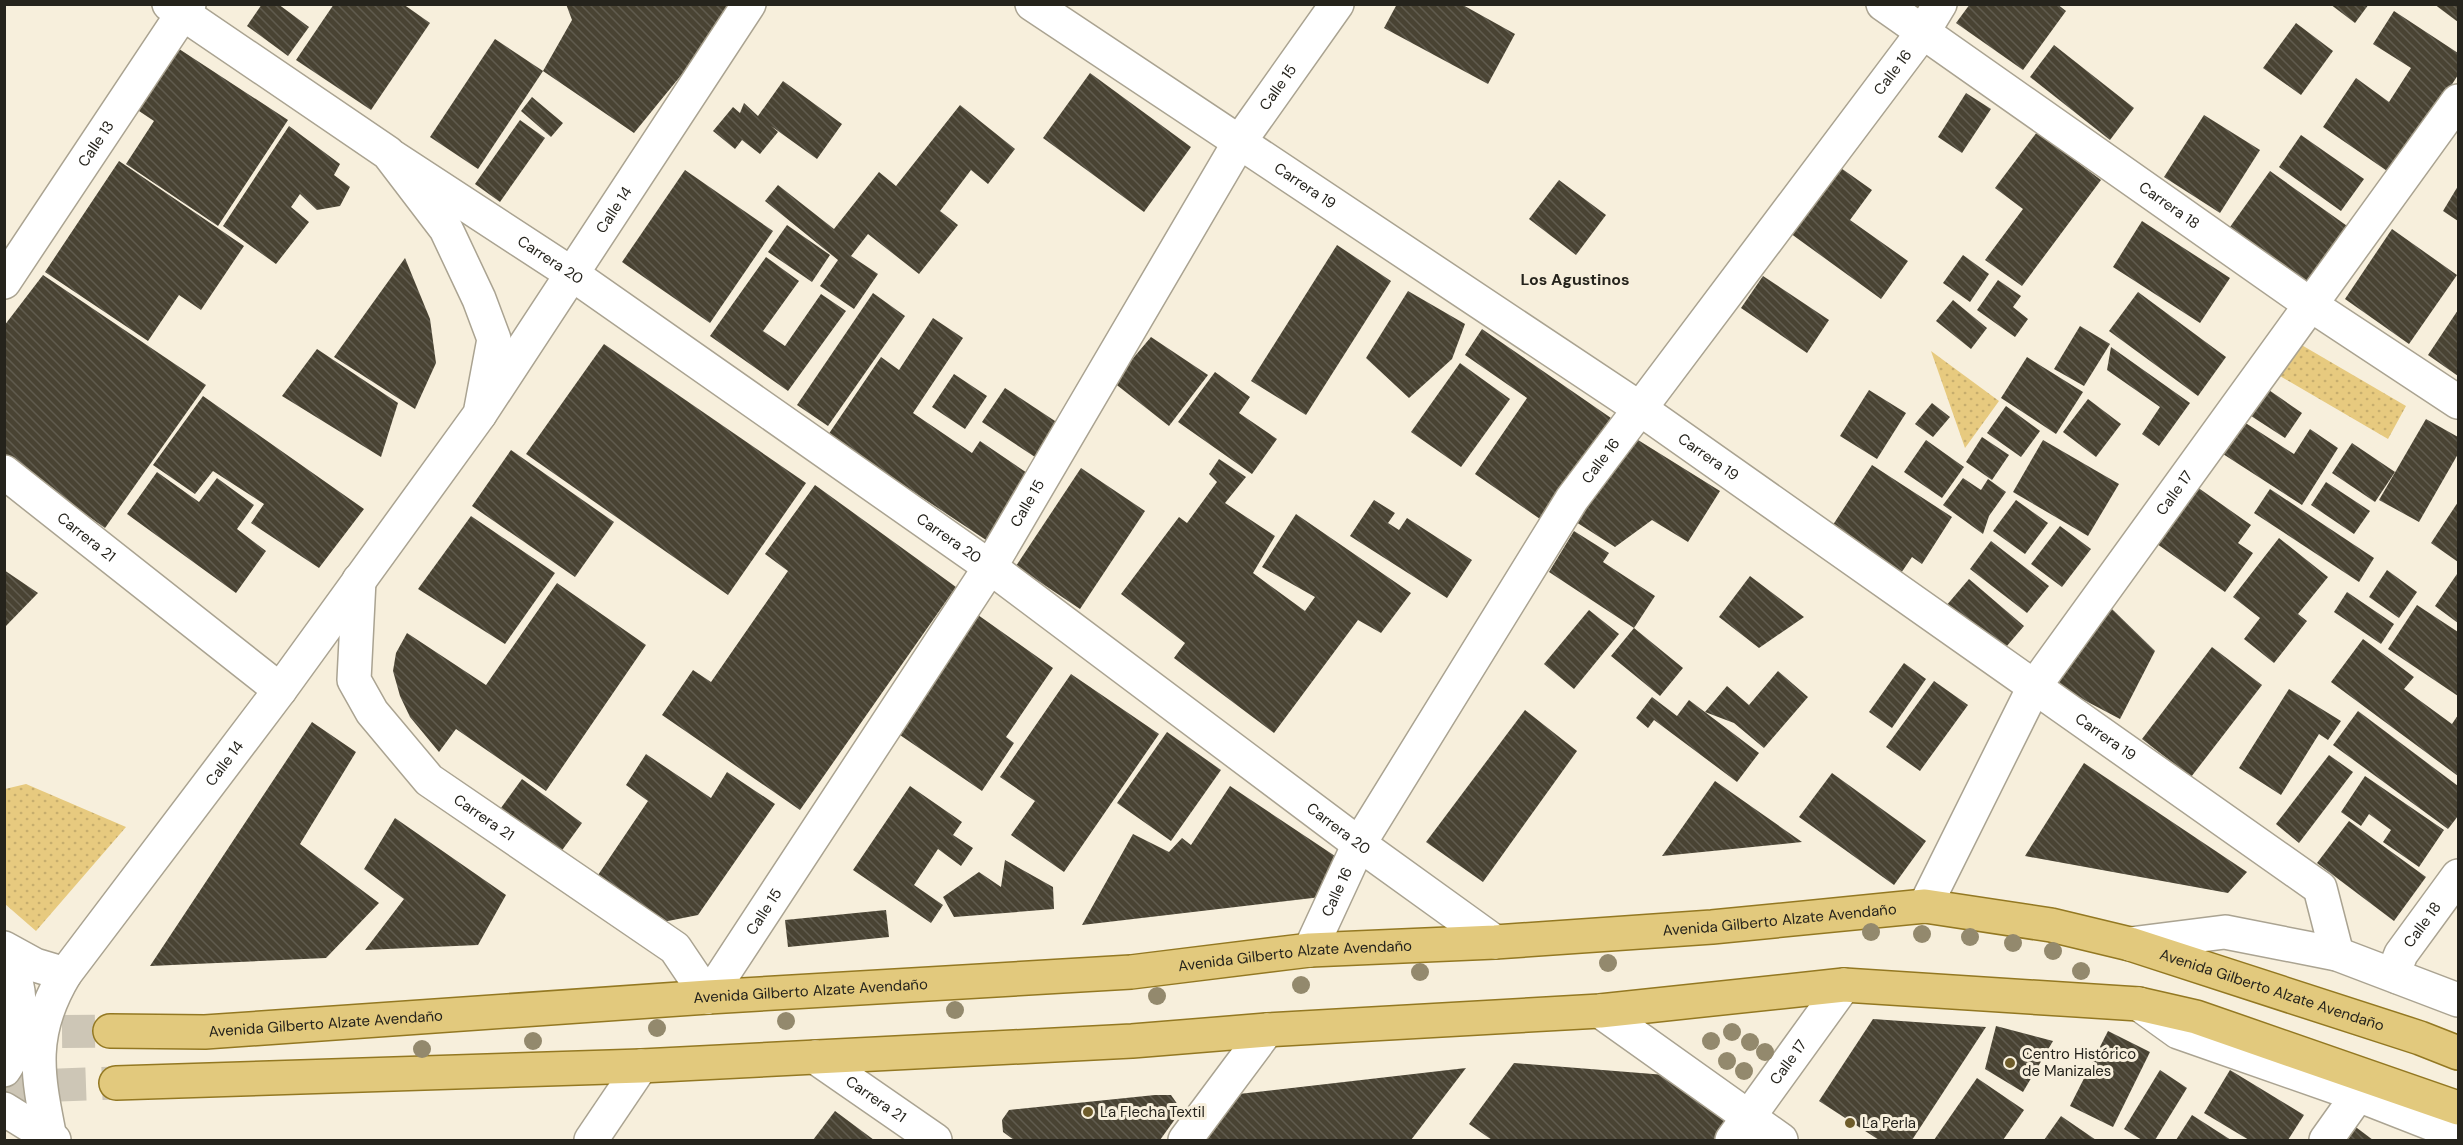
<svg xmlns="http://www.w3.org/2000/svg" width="2463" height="1145" font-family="'DM Sans',sans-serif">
<defs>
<pattern id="grass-dots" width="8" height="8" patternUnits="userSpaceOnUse" patternTransform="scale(1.5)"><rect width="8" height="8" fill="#e7ca7f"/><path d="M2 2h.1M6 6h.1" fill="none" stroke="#c6ad6d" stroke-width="1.8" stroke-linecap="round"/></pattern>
<pattern id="building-back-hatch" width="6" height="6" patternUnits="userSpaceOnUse" patternTransform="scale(1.5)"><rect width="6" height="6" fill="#494333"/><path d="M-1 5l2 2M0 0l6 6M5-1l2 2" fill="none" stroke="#605b4e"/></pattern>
</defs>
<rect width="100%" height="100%" fill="#f7efdc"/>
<g fill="url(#grass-dots)">
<path d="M2293 340 2406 406 2388 439 2273 372Z"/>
<path d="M1931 351 1999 401 1965 448Z"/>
<path d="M26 784 126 827 36 931 5 904V789Z"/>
</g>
<g fill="url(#building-back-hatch)">
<path d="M262 4H278L309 27 288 56 247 26Z"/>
<path d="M334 4H403L430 23 371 110 296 60Z"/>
<path d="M566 4H732L718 30 634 133 543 71 572 20Z"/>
<path d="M1397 4H1461L1515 34 1488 84 1384 28Z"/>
<path d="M1970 4H2057L2066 11 2023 70 1956 23Z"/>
<path d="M2330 4H2369L2355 23Z"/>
<path d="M2434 4H2458V22Z"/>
<path d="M2394 11 2458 53V75L2393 175 2323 127 2356 78 2389 102 2411 68 2373 44Z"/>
<path d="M2296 23 2333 51 2301 95 2263 68Z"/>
<path d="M495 39 543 71 478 169 430 137Z"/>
<path d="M173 45 288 120 218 226 126 164 154 121 133 107Z"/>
<path d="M2054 45 2134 108 2110 140 2030 77Z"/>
<path d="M1090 73 1191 147 1144 212 1043 138Z"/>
<path d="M783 81 842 124 817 159 771 126 778 132 760 154 742 140 735 149 713 131 733 107 740 113 744 103 758 116Z"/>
<path d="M1966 93 1991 109 1962 153 1938 137Z"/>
<path d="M532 97 563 123 551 137 521 111Z"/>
<path d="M960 105 1015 149 988 184 971 170 940 211 958 225 919 274 868 234 851 256 878 274 854 309 820 286 838 260 765 201 778 185 834 229 879 172 896 186Z"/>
<path d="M2204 115 2260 150 2220 213 2164 177Z"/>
<path d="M520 120 545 138 500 202 475 184Z"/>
<path d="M289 126 340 164 334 175 350 187 340 206 317 210 300 194 291 207 309 222 276 264 223 226Z"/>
<path d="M2037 132 2101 180 2022 286 1985 260 2023 209 1995 188Z"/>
<path d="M2301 135 2364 179 2341 211 2279 167Z"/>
<path d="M119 161 244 246 201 310 179 295 148 341 45 272Z"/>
<path d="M1831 161 1872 190 1850 220 1908 261 1881 299 1783 228Z"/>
<path d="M685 170 773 231 710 323 622 262Z"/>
<path d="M2270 171 2350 228 2311 284 2230 227Z"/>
<path d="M1559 180 1606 215 1576 255 1529 219Z"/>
<path d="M2458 186V221L2443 211Z"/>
<path d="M2142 221 2230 278 2200 323 2113 267Z"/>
<path d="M787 225 830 255 812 282 768 252Z"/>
<path d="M2392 229 2457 275 2409 344 2345 299Z"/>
<path d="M1337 245 1391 281 1306 415 1251 381Z"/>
<path d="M1963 255 1989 274 1970 302 1943 283Z"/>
<path d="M766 257 799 281 763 331 785 346 821 294 846 311 788 391 710 336Z"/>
<path d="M405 258 430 319 436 363 415 409 334 357Z"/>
<path d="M43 275 206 385 105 528 4 457V326Z"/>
<path d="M1763 276 1829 320 1807 353 1741 308Z"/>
<path d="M1998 280 2021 296 2013 307 2028 319 2015 337 1977 310Z"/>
<path d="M1408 291 1465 324 1452 359 1409 398 1366 358Z"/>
<path d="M2138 292 2226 357 2198 396 2109 331Z"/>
<path d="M873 293 905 316 828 426 797 405Z"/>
<path d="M1953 300 1987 328 1971 349 1936 321Z"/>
<path d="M2458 310V376L2428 355Z"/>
<path d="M933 318 963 338 913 413 972 453 980 441 1030 475 986 540 828 435 881 357 899 370Z"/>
<path d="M2080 326 2110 344 2084 386 2054 369Z"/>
<path d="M1482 329 1611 418 1540 519 1475 474 1527 398 1465 355Z"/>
<path d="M1151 337 1208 375 1169 426 1113 382Z"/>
<path d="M604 344 806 483 728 595 526 454Z"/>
<path d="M2111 347 2190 403 2159 446 2142 434 2160 407 2107 370Z"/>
<path d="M317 349 398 403 381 457 282 396Z"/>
<path d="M2027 357 2083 392 2056 434 2001 398Z"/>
<path d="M1460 363 1510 399 1461 467 1411 432Z"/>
<path d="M1215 372 1250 397 1239 413 1277 439 1252 474 1178 422Z"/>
<path d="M954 374 987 396 965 429 932 407Z"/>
<path d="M1005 388 1061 425 1038 459 982 422Z"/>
<path d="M2266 388 2302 413 2285 438 2248 414Z"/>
<path d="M1869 390 1906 413 1877 459 1840 436Z"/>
<path d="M203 396 364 509 319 568 251 523 264 504 213 471 195 494 153 465Z"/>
<path d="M2088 399 2121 424 2096 457 2063 432Z"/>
<path d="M1932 403 1950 417 1933 437 1915 424Z"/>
<path d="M2006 406 2040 431 2021 457 1987 433Z"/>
<path d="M2426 419 2458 437V454L2419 522 2379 500Z"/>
<path d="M2244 422 2294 454 2310 429 2338 448 2302 505 2223 454Z"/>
<path d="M1630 435 1720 491 1688 542 1652 520 1615 547 1576 522Z"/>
<path d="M1982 437 2009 455 1992 480 1966 462Z"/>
<path d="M1926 440 1964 467 1942 498 1904 472Z"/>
<path d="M2043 440 2119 484 2088 536 2013 492Z"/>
<path d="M2352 443 2395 472 2375 502 2332 473Z"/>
<path d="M511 450 614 522 575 577 472 506Z"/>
<path d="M1219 459 1246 477 1225 503 1275 536 1253 573 1305 611 1315 597 1262 567 1296 514 1411 593 1381 633 1358 620 1274 733 1174 658 1185 643 1121 594 1179 517 1187 523 1217 482 1209 474Z"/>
<path d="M1872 465 1952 517 1922 564 1912 557 1897 579 1827 534Z"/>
<path d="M1081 468 1145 511 1080 609 1016 566Z"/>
<path d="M157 472 199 502 217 478 254 505 237 529 266 551 236 593 127 514Z"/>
<path d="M1963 478 1981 490 1988 479 2006 492 1989 516 1983 534 1943 505Z"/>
<path d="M2190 482 2251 525 2238 543 2253 553 2225 592 2150 539Z"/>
<path d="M2326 482 2370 511 2354 534 2311 505Z"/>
<path d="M815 485 956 587 800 810 662 715 693 670 711 682 788 571 765 554Z"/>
<path d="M2270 489 2374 558 2359 582 2254 513Z"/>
<path d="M1374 500 1395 513 1388 523 1399 530 1407 518 1472 560 1447 598 1350 536Z"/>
<path d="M2016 500 2048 523 2025 554 1993 531Z"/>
<path d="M2458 502V562L2431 543Z"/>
<path d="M471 516 555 573 505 644 418 589Z"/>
<path d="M2060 526 2091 549 2062 587 2031 564Z"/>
<path d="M1574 531 1609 553 1603 562 1655 596 1634 628 1683 668 1660 696 1611 656 1634 628 1549 572Z"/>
<path d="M2279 538 2328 577 2298 614 2307 621 2274 663 2244 639 2260 618 2233 597Z"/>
<path d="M1991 541 2049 586 2027 613 1970 569Z"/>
<path d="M4 570 38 593 4 628Z"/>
<path d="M2387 570 2417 592 2399 618 2369 597Z"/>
<path d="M2457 574 2458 575V623L2435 606Z"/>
<path d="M1750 576 1804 617 1759 648 1719 617Z"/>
<path d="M1969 579 2024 626 1995 660 1940 613Z"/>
<path d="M557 583 646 645 546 791 456 729 439 752 410 717 400 696 393 671 396 653 407 633 486 685Z"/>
<path d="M2347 592 2394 624 2381 644 2334 612Z"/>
<path d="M2417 605 2458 632V696L2388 649Z"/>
<path d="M2112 609 2155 651 2120 719 2048 681Z"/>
<path d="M1589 610 1619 634 1574 689 1544 664Z"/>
<path d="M978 615 1053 668 1006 737 1014 743 982 791 897 733Z"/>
<path d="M2363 639 2414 677 2404 689 2452 724 2458 715V776L2331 682Z"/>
<path d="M2212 647 2262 685 2191 777 2142 739Z"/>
<path d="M1904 663 1926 679 1892 728 1869 712Z"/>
<path d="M1778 671 1808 697 1764 748 1734 723 1705 712 1727 686 1749 705Z"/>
<path d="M1071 674 1159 734 1064 872 1011 835 1035 801 1000 777Z"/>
<path d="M1934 681 1968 705 1920 771 1886 747Z"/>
<path d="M2289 689 2341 721 2328 740 2319 734 2281 795 2239 768Z"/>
<path d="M1652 697 1677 716 1689 700 1759 753 1737 782 1654 720 1648 728 1636 718Z"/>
<path d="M1525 710 1577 751 1483 882 1426 842Z"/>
<path d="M2358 711 2458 786V816L2448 829 2333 745Z"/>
<path d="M312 722 356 752 300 844 379 903 326 958 150 966Z"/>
<path d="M1167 732 1221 770 1171 841 1117 803Z"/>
<path d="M646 754 711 798 727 772 775 804 698 915 663 922 596 878 648 801 626 785Z"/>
<path d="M2329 755 2353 772 2299 843 2276 824Z"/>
<path d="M2084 763 2247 872 2228 893 2025 856Z"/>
<path d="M1832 773 1926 841 1894 885 1799 817Z"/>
<path d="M2365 776 2444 830 2419 867 2383 842 2391 830 2369 814 2361 826 2341 812Z"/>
<path d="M522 779 582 823 552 864 493 819Z"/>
<path d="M1715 781 1802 842 1662 856Z"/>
<path d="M910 786 962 822 953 835 973 848 961 866 938 849 914 885 943 905 931 923 853 870Z"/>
<path d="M1230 786 1344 862 1321 897 1082 925 1133 834 1169 852 1182 838 1191 845Z"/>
<path d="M395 818 506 895 478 945 365 950 404 899 364 869Z"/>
<path d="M2349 821 2426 877 2394 921 2317 863Z"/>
<path d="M1005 860 1053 887 1054 909 954 917 943 897 979 872 1001 887Z"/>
<path d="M886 910 889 937 788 947 785 920Z"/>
<path d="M1873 1019 1986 1027 1912 1140H1879L1819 1101Z"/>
<path d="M1996 1026 2053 1041 2023 1092 1985 1069Z"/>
<path d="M2108 1031 2150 1052 2113 1127 2070 1106Z"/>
<path d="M1514 1063 1678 1076 1734 1117 1716 1140H1492L1469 1124Z"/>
<path d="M1466 1068 1411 1140H1197L1230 1095Z"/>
<path d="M2160 1070 2187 1088 2155 1140H2142L2124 1129Z"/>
<path d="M2230 1070 2304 1115 2288 1140H2249L2204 1113Z"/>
<path d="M1977 1078 2024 1110 2003 1140H1934Z"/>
<path d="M1155 1095H1171L1178 1105V1115L1160 1140H1014L1003 1132 1002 1120 1009 1110Z"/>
<path d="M835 1111 874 1140H813Z"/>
<path d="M2192 1115 2231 1140H2176Z"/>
<path d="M2061 1116 2096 1140H2044Z"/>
<path d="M2349 1122 2373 1140H2335Z"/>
</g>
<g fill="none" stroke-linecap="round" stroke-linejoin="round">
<g stroke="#cdc6b6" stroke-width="33" stroke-dasharray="33 16" stroke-linecap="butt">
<path d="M13 1032 110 1031"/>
<path d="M4 1087 116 1083"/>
</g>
<defs>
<g id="street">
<path id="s1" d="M1032 4 1639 408 2320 888 2337 954"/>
<path id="s2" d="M1883 4 2311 305 2458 402"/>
<path id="s3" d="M393 157 572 274 990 567 1359 844 1495 942"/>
<path id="s4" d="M4 282 189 4"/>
<path id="s5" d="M480 414 749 4"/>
<path id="s6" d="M4 472 280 690"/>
<path id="s7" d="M1310 950 1359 844 1572 499 1923 32 1940 4"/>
<path id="s8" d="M708 997 990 567 1240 141 1337 4"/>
<path d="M1185 1140 1267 1030"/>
</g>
<g id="secondary">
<path id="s9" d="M359 580 354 680 372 712 429 780 675 948 708 997"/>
<path id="s10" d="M1925 906 2034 687 2458 101"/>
<path d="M2130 944 2225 932 2337 954 2458 1000"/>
<path d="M4 948 35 965 65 974"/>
<path d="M4 950C9 963 16 977 18 991 21 1013 18 1052 4 1070"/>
<path id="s11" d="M2398 977 2397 964 2401 954 2458 876"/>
<path d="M2139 1004 2178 1032 2358 1095 2458 1134"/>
<path d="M1600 1011 1781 1140"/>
<path id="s12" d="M815 1057 935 1140"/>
<path d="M4 1109 54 1140"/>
<path id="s13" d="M50 1138C37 1073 29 1034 65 974L280 690 480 414 494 339 479 299 446 229 388 153 169 4"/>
<path d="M591 1140 641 1066"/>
<path id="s14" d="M1732 1140 1844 985"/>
<path d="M2326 1140 2358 1095"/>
</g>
<g id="primary">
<path id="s15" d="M110 1031 205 1032 708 997 1131 972 1310 950 1495 942 1712 927 1925 906 2051 925 2130 944 2420 1038 2458 1053"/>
<path d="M116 1083 641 1066 1132 1041 1267 1030 1600 1011 1844 985 2139 1004 2196 1017 2458 1108"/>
</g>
</defs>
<use href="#street" stroke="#aaa391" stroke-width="36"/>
<use href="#secondary" stroke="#aaa391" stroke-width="36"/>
<use href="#primary" stroke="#937822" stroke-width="36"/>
<use href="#street" stroke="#fff" stroke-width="33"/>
<use href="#secondary" stroke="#fff" stroke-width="33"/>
<use href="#primary" stroke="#e2c97d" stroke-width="33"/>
</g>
<g fill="#93896d">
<circle cx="1871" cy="932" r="9"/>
<circle cx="1922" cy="934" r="9"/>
<circle cx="1970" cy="937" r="9"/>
<circle cx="2013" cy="943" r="9"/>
<circle cx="2053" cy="951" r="9"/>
<circle cx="1608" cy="963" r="9"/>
<circle cx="2081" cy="971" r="9"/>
<circle cx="1420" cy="972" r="9"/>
<circle cx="1301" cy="985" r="9"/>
<circle cx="1157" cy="996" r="9"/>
<circle cx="955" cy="1010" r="9"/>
<circle cx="786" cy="1021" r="9"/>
<circle cx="657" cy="1028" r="9"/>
<circle cx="1732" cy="1032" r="9"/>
<circle cx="533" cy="1041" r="9"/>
<circle cx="1711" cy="1041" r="9"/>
<circle cx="1750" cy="1042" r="9"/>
<circle cx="422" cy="1049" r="9"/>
<circle cx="1765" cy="1052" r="9"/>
<circle cx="1727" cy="1061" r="9"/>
<circle cx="1744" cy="1071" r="9"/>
</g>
<g fill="#6e5c2a" stroke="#f7efdc" stroke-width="2">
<circle cx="2010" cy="1063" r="6"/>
<circle cx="1088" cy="1112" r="6"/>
<circle cx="1850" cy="1123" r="6"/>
</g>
<g text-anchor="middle" stroke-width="6" stroke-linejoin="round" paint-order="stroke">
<g font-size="15" fill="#25231c" stroke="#f7efdc">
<text dy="5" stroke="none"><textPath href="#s7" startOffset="1056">Calle 16</textPath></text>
<text dy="5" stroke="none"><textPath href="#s8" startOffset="1074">Calle 15</textPath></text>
<text dy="5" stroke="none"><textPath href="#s4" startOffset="166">Calle 13</textPath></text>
<text dy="5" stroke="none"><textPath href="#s1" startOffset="328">Carrera 19</textPath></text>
<text dy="5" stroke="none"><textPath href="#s2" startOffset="350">Carrera 18</textPath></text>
<text dy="5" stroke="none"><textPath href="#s5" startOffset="244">Calle 14</textPath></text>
<text dy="5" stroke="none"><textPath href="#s3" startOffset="188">Carrera 20</textPath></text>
<text dy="5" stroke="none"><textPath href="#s1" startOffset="814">Carrera 19</textPath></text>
<text dy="5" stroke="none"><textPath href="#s7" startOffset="570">Calle 16</textPath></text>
<text dy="5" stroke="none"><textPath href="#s10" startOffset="484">Calle 17</textPath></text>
<text dy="5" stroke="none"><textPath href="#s8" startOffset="588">Calle 15</textPath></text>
<text dy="5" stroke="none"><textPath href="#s6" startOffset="105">Carrera 21</textPath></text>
<text dy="5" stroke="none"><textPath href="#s3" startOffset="674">Carrera 20</textPath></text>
<text dy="5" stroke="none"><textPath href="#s1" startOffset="1300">Carrera 19</textPath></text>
<text dy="5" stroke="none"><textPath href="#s13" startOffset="434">Calle 14</textPath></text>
<text dy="5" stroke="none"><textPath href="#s9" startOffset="292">Carrera 21</textPath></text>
<text dy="5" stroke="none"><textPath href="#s3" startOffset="1160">Carrera 20</textPath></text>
<text dy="5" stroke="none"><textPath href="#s7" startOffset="64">Calle 16</textPath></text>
<text dy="5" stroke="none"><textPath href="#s8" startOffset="102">Calle 15</textPath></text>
<text dy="5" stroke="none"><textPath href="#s15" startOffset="1674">Avenida Gilberto Alzate Avendaño</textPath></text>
<text dy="5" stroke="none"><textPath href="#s11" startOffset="60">Calle 18</textPath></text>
<text dy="5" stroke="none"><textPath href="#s15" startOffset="1188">Avenida Gilberto Alzate Avendaño</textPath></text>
<text dy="5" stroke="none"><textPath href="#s15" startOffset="2178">Avenida Gilberto Alzate Avendaño</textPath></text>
<text dy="5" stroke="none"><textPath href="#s15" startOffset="702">Avenida Gilberto Alzate Avendaño</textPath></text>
<text dy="5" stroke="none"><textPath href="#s15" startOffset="216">Avenida Gilberto Alzate Avendaño</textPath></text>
<text dy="5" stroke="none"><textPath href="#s14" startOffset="96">Calle 17</textPath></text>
<text dy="5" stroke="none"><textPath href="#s12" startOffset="74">Carrera 21</textPath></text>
</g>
<g font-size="15" fill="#25231c" stroke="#f7efdc" text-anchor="start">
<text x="2022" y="1059">Centro Histórico<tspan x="2022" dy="17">de Manizales</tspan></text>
<text x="1100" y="1117">La Flecha Textil</text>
<text x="1862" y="1128">La Perla</text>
</g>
<g font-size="16" font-weight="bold" fill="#25231c" stroke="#f7efdc">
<text x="1575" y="285">Los Agustinos</text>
</g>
</g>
<rect width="2463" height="1145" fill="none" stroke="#25231c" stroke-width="12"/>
</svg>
